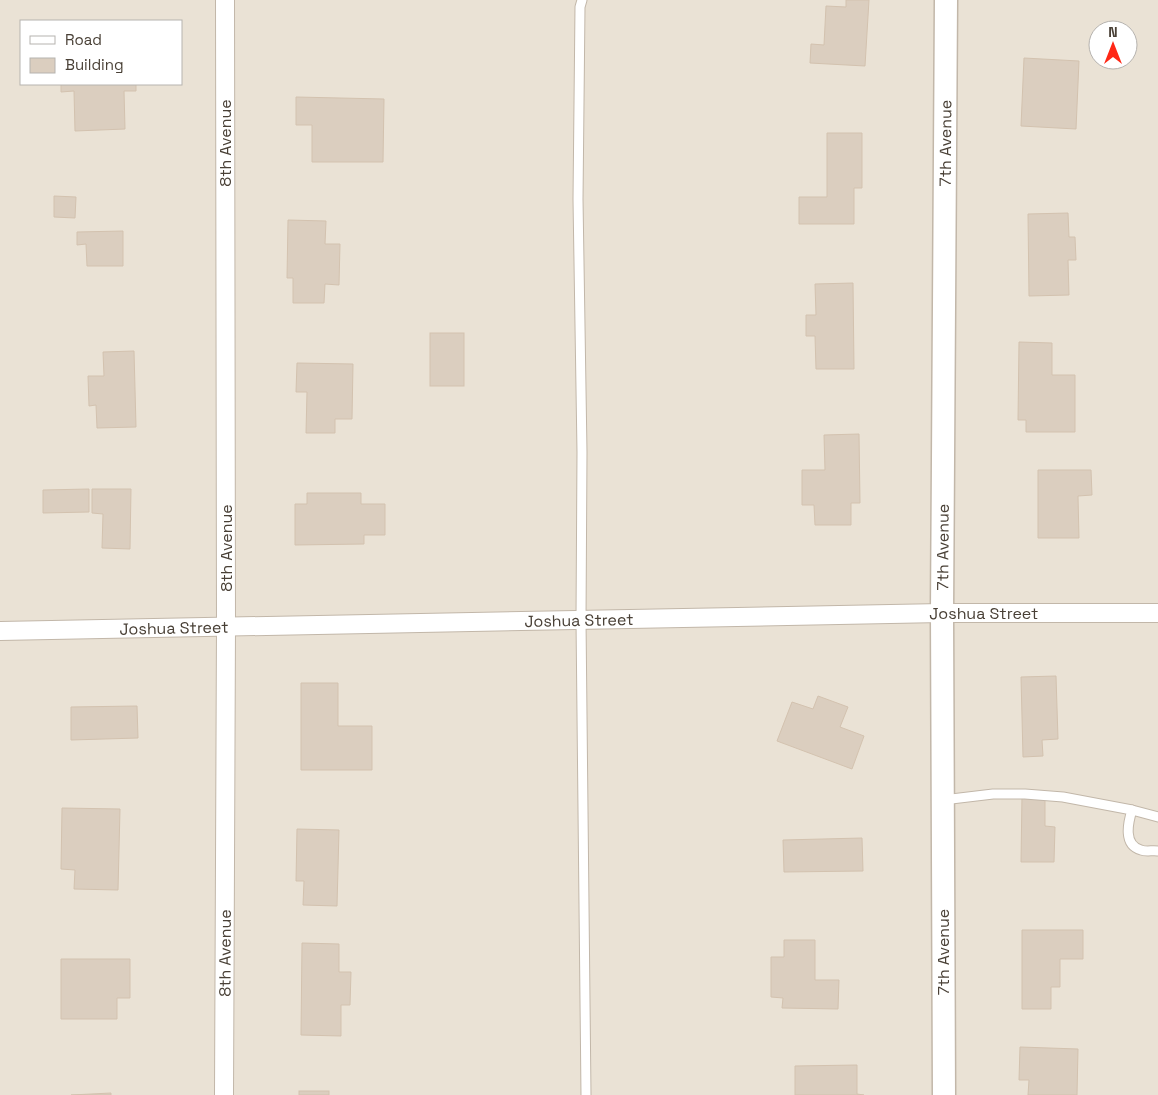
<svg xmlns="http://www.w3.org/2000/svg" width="1158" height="1095" font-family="'Space Grotesk',sans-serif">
<rect width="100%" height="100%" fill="#f5f0e8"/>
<path fill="#eae2d5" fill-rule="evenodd" d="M0 0H1158V1095H0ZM21 21H181V84H21ZM1098 30H1128V60H1098Z"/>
<g fill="#dbcebf" stroke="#d3c2af">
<path d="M846 0H869L865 66 810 63 811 44 824 45 826 6 846 7Z"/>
<path d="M1024 58 1079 61 1076 129 1021 126Z"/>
<path d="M61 84H136V91H124L125 129 75 131 74 91 61 92Z"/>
<path d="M296 97 384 99 383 162H312V125H296Z"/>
<path d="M827 133H862V188H854V224H799V197H827Z"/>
<path d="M54 196 76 197 75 218 54 217Z"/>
<path d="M1068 213 1069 237H1075L1076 260H1068L1069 295 1029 296 1028 214Z"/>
<path d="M288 220 326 221 325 244H340L339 285 325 284 324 303H293V278H287Z"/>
<path d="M123 231V266H87L86 244 77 245V232Z"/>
<path d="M853 283 854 369H816L815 336H806V315H816L815 284Z"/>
<rect x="430" y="333" width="34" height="53"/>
<path d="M1019 342 1052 343V375H1075V432H1026V420H1018Z"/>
<path d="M134 351 136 427 97 428 96 405 89 406 88 376H104L103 352Z"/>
<path d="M297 363 353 364 352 419H335V433H306L307 392H296Z"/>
<path d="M859 434 860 503H851V525H815L814 505H802V470H825L824 435Z"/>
<path d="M1038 470H1091L1092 495 1078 496 1079 538H1038Z"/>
<path d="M89 489V512L43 513V490Z"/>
<path d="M92 489H131L130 549 102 548 103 514 92 513Z"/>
<path d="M307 493H361V504H385V535H364V544L295 545V504H307Z"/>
<path d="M1056 676 1058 739 1042 740 1043 756 1023 757 1021 677Z"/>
<path d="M301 683H338V726H372V770H301Z"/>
<path d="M818 696 848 707 840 727 864 736 852 769 777 741 792 702 813 709Z"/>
<path d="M137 706 138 738 71 740V707Z"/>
<path d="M1022 795H1045V826L1055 827 1054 862H1021Z"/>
<path d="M62 808 120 809 118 890 74 889 75 870 61 869Z"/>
<path d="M297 829 339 830 337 906 303 905 304 881H296Z"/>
<path d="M862 838 863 871 784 872 783 840Z"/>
<path d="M1022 930H1083V959H1060V987H1051V1009H1022Z"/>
<path d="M784 940H815V980H839L838 1009 782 1008 783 998 771 997V957H784Z"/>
<path d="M302 943 339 944V972H351L350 1005H341V1036L301 1035Z"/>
<path d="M61 959H130V998H117V1019H61Z"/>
<path d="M1020 1047 1078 1049 1077 1095H1028L1029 1080H1019Z"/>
<path d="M857 1065V1094L864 1095H795V1066Z"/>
<rect x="299" y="1091" width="30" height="4"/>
<path d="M111 1093V1095H71Z"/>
</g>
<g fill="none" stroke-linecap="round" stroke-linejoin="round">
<defs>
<g id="service">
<path d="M582 0 580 7 578 199 582 452 581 620 586 1095"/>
<path d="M943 800 993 794H1025L1063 797 1132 810 1158 817"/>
<path d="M1132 810C1128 823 1123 845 1141 850 1146 852 1153 850 1158 851"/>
</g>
<g id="minor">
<path id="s1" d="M0 631 942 613H1158"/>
<path id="s2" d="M224 1095 226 627 225 0"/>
</g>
<g id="tertiary">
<path id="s3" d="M944 1095 942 613 946 0"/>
</g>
</defs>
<use href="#service" stroke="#c2b7a9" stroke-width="11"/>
<use href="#minor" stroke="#c2b7a9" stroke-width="20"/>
<use href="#tertiary" stroke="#c2b7a9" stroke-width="25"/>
<use href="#service" stroke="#fff" stroke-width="9"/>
<use href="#minor" stroke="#fff" stroke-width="18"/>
<use href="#tertiary" stroke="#fff" stroke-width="22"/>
</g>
<g text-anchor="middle" stroke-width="4.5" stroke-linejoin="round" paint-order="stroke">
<g font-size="16" fill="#494036" stroke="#fff">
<text transform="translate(225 143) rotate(-90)" y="6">8th Avenue</text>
<text dy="6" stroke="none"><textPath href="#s3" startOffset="952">7th Avenue</textPath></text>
<text dy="6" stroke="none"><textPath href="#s3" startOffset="548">7th Avenue</textPath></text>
<text transform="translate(226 548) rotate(-90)" y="6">8th Avenue</text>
<text dy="6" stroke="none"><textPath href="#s1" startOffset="984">Joshua Street</textPath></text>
<text dy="6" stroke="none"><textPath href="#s1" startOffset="579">Joshua Street</textPath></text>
<text dy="6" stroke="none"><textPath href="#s1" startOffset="174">Joshua Street</textPath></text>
<text dy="6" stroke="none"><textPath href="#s2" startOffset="142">8th Avenue</textPath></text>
<text transform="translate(943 952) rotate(-90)" y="6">7th Avenue</text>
</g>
</g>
<rect x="20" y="20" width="162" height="65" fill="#ffffff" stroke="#b6b3af"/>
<rect x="30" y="36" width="25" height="8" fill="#ffffff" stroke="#b6b3af"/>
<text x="65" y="45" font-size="15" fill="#494036">Road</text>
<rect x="30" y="58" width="25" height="15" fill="#dbcebf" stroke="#b6b3af"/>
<text x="65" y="70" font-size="15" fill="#494036">Building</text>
<g transform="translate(1113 45)"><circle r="24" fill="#ffffff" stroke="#b6b3af"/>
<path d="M0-4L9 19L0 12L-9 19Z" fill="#ff2715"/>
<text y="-8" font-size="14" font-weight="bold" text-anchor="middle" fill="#494036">N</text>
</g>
</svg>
